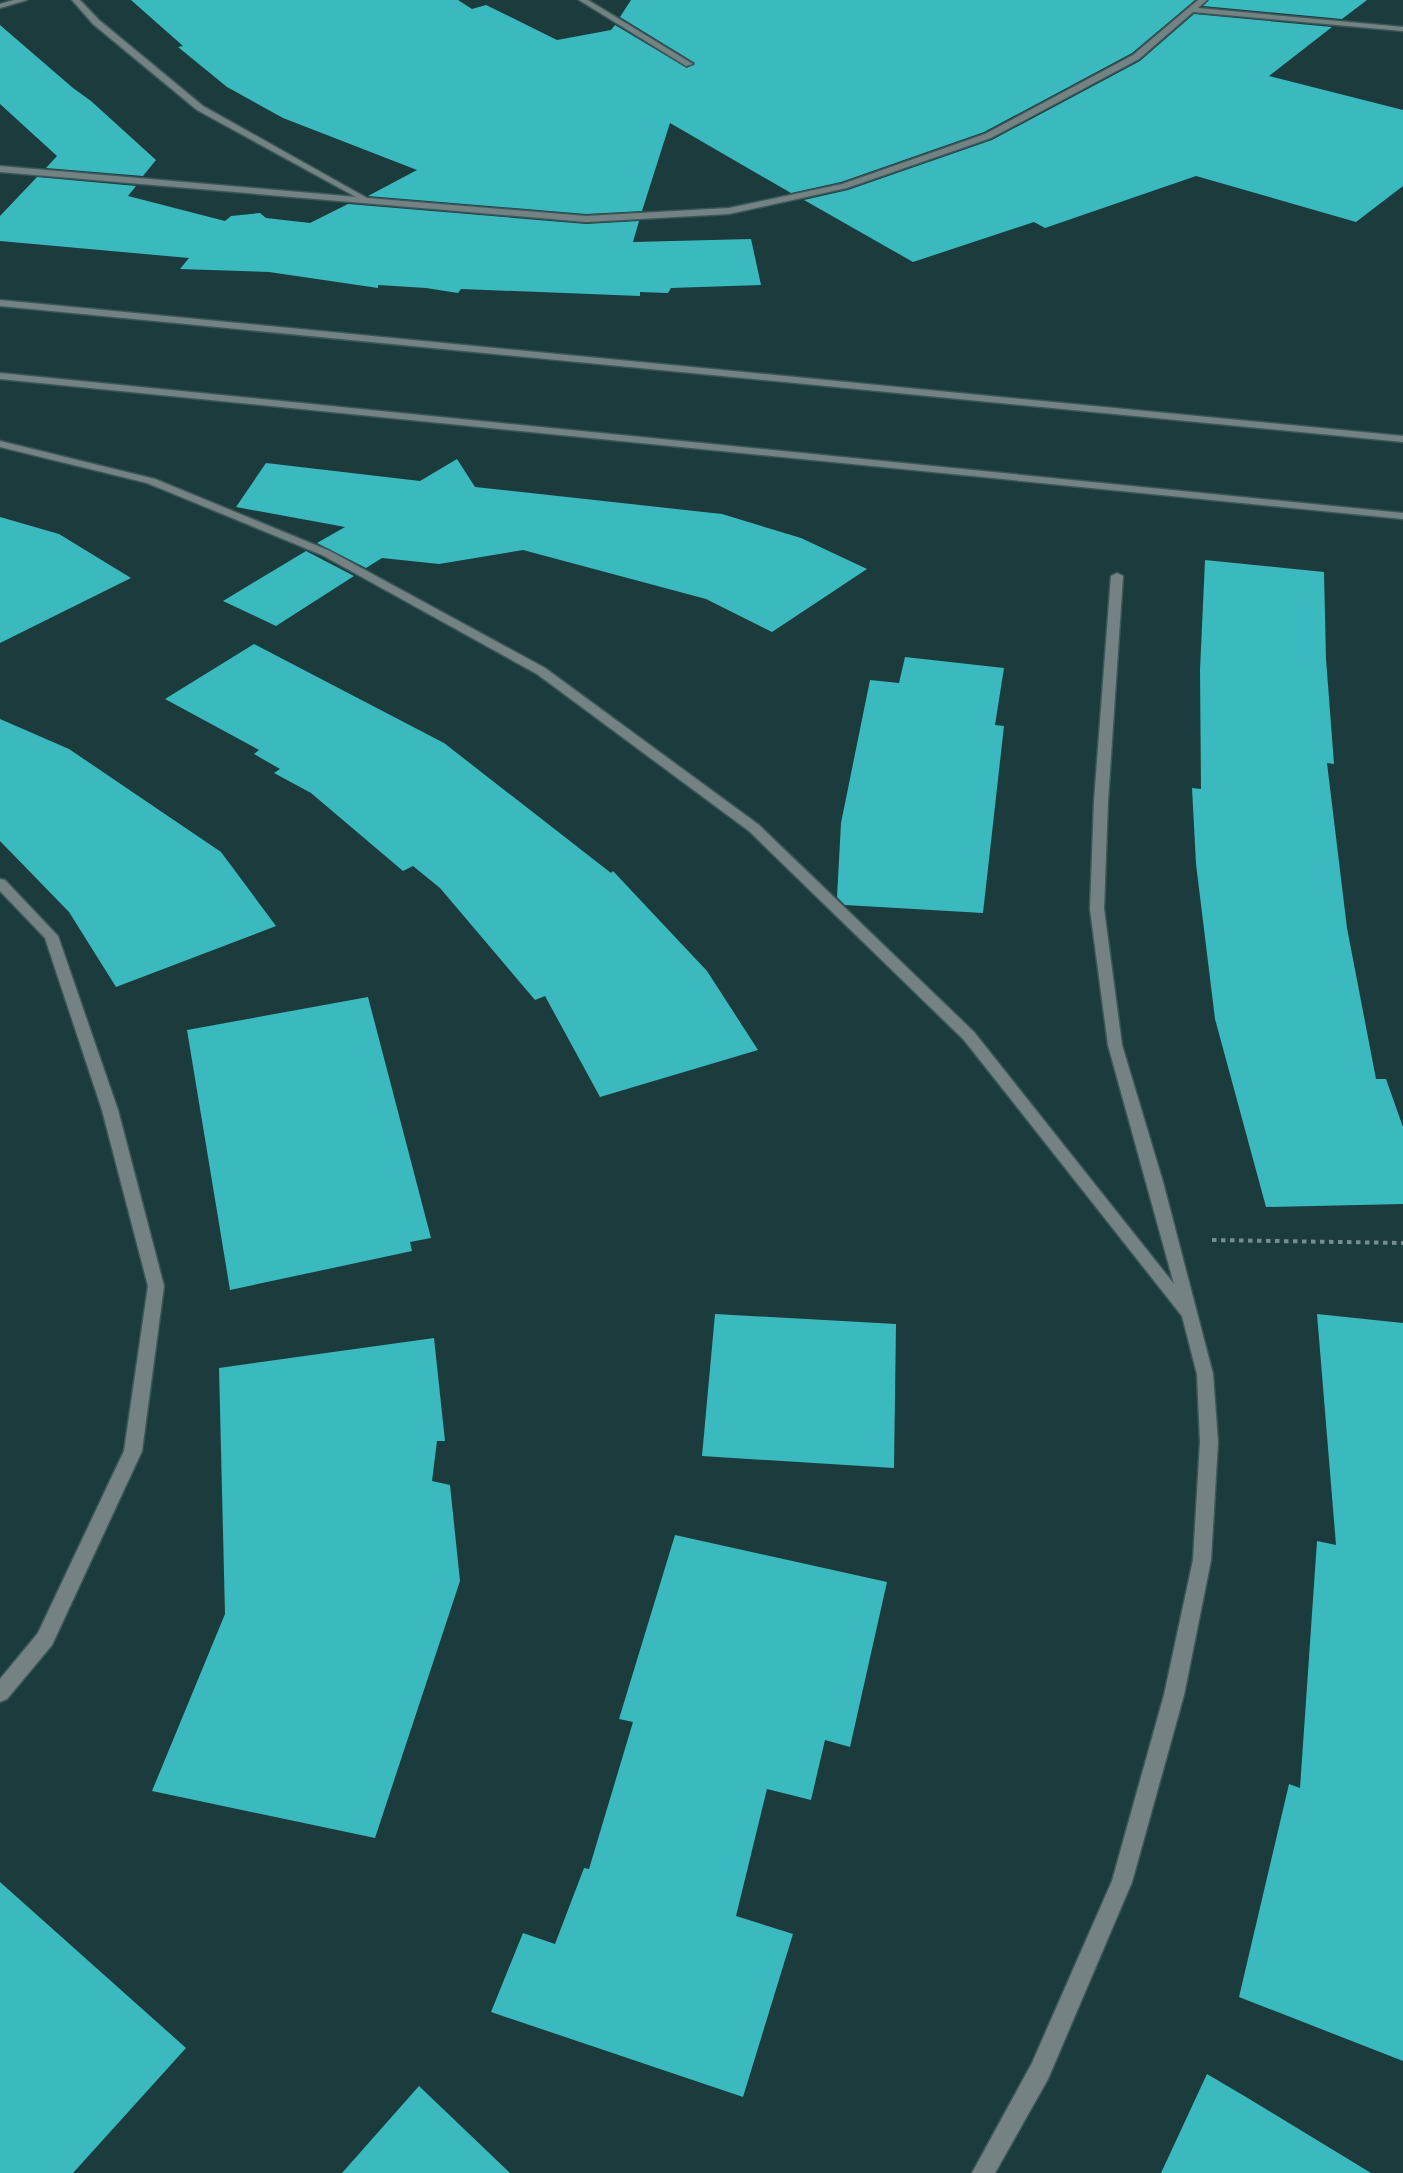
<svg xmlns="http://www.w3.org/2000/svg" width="1403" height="2173" font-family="'Noto Sans',sans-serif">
<rect width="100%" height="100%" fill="#1c3b3c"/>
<g fill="#3ab9bf">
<path d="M131 0H458L472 9 486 5 557 40 611 30 615 25 687 68 695 63 620 17 631 0H1195L1132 53 984 132 841 182 791 193 670 123 642 211 586 214 368 196 417 170 283 118 227 87 178 47 183 46Z"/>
<path d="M1209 0H1367L1342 19 1203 6Z"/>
<path d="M1194 14 1332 27 1269 76 1403 110V186L1356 222 1196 176 1045 228 1034 222 913 262 804 200 848 190 992 140 1140 61Z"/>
<path d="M0 25 73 88 91 101 156 160 143 176 46 168 57 156 0 104Z"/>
<path d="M37 177 136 186 128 196 225 221 231 216 260 213 266 218 310 223 348 204 586 224 639 221 633 242 751 239 761 285 671 288 668 293 640 292V296L461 289 458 293 426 288 378 285V288L269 272 180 269 189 258 0 241V216Z"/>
<path d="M457 459 475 487 722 514 801 538 867 569 772 632 706 599 523 550 439 564 382 558 366 568 317 543 345 527 236 507 266 463 420 481Z"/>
<path d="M0 517 59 534 131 578 0 643Z"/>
<path d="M306 551 354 576 276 626 223 601Z"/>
<path d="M1205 560 1324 572 1326 659 1334 764 1327 763 1347 928 1376 1079H1386L1403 1127V1204L1266 1207 1215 1019 1196 864 1192 788 1201 789 1200 670Z"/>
<path d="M254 644 444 743 611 873 613 871 707 971 758 1050 600 1097 545 996 535 1000 440 888 413 866 403 871 311 793 274 773 280 769 254 754 259 750 165 699Z"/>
<path d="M905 657 1004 668 995 725 1004 726 983 913 845 905 837 897 841 823 870 680 899 683Z"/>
<path d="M0 719 69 749 221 852 276 926 116 987 69 912 0 841Z"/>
<path d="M368 997 431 1238 410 1242 412 1251 230 1290 187 1030Z"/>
<path d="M715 1314 896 1324 894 1468 702 1456Z"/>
<path d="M1317 1314 1403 1323V2061L1239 1997 1289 1784 1300 1788 1317 1541 1336 1545Z"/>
<path d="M434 1338 445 1441H437L432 1481 450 1485 460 1581 375 1838 152 1791 225 1614 219 1368Z"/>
<path d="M675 1535 887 1582 850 1747 825 1740 811 1800 767 1789 736 1916 793 1934 743 2097 491 2012 523 1933 555 1944 584 1868 589 1869 633 1722 619 1719Z"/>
<path d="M0 1882 186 2048 73 2173H0Z"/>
<path d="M1207 2074 1246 2097 1371 2173H1161Z"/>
<path d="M419 2086 510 2173H342Z"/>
</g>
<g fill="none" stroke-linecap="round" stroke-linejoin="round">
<defs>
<g id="minor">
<path d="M14 0H27L0 8V4Z"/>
<path d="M72 0H80L99 20 203 106 367 198 586 216 729 208 842 184 985 134 1133 55 1198 0H1207L1198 8 1403 27V31L1193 12 1139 59 991 138 847 188 729 214 586 222 0 172V166L356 197 197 110 93 24Z"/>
<path d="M579 0H588L693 64 686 66Z"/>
<path d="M0 300 1403 436V442L0 306Z"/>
<path d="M0 373 1403 513V519L0 379Z"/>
<path d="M0 441 155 479 330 551 545 668 759 825 974 1032 1174 1284 1108 1045 1090 909 1094 801 1111 576 1117 573 1123 576 1108 801 1104 909 1122 1045 1163 1182 1213 1374 1218 1442 1211 1560 1184 1695 1132 1882 1048 2079 995 2173H972L1032 2063 1112 1881 1164 1695 1193 1560 1200 1442 1197 1374 1182 1316 964 1040 749 831 537 674 322 555 147 483 0 447Z"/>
<path d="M0 879 5 880 58 936 118 1110 164 1286 142 1451 52 1645 7 1699 0 1702V1679L38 1633 124 1451 148 1286 102 1110 45 938 0 891Z"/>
</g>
</defs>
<use href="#minor" stroke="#3b5859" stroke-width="3"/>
<path stroke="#758d8e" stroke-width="4" stroke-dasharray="4.5 4.5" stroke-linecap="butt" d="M1212 1240 1403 1243"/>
<use href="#minor" fill="#748283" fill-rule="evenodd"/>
</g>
</svg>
